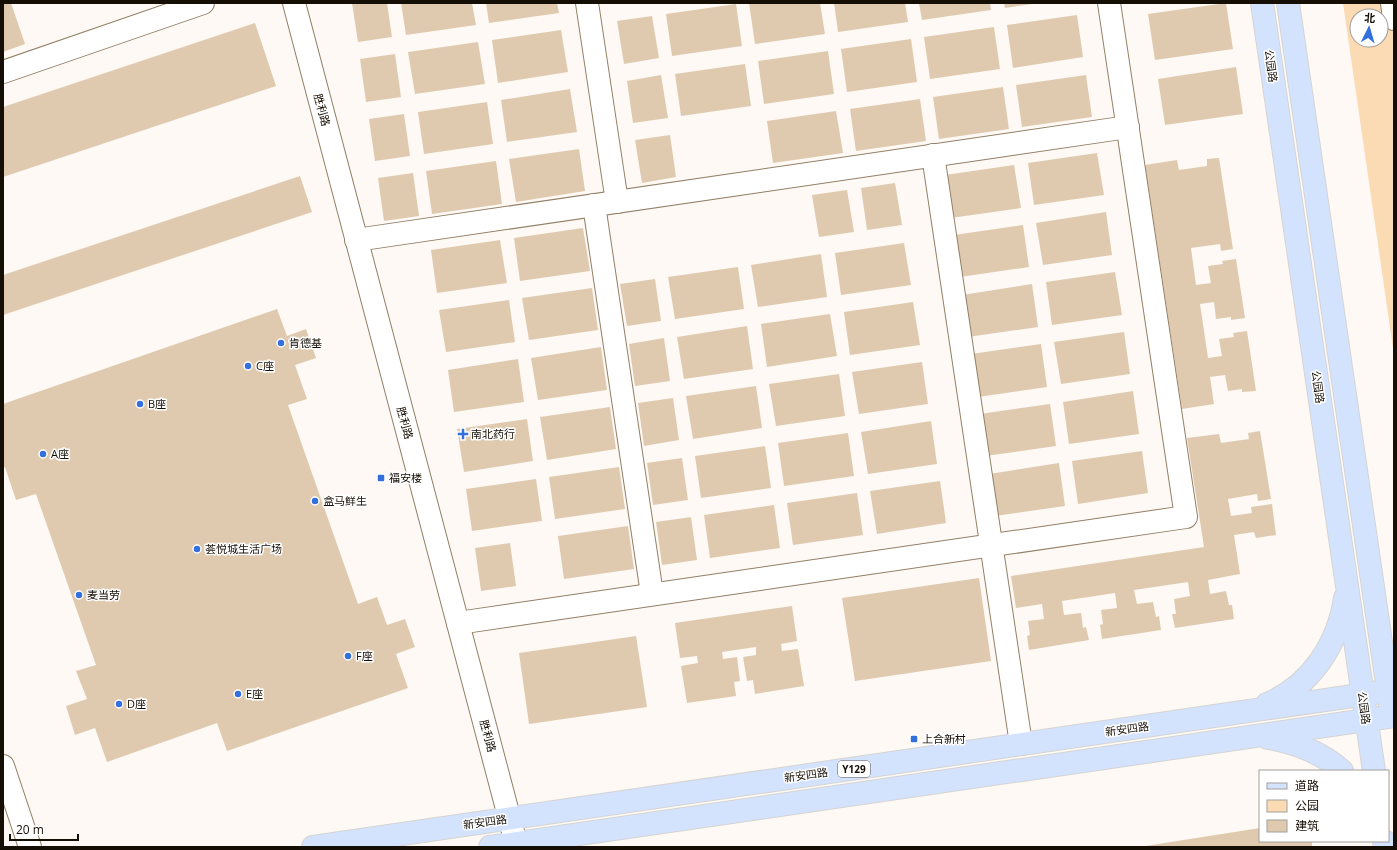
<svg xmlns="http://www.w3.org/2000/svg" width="1397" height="850" font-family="'Open Sans','Noto Sans SC',sans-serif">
<rect width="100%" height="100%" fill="#fef9f4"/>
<path fill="#fbdbb3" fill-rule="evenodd" d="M1343 3H1394V355ZM1357 16H1381V40H1357Z"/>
<g fill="#dfcaaf">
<path d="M3 3H11L25 44 3 52Z"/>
<path d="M352 3H387L392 37 358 42Z"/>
<path d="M401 3H472L476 25 406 35Z"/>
<path d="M486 3H557L559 13 489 23Z"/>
<path d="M749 3H820L825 34 755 44Z"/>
<path d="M834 3H905L908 22 838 32Z"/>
<path d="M919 3H990L991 10 922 20Z"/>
<path d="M1004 3H1032V4L1005 8Z"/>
<path d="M1226 3 1233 49 1155 60 1148 14Z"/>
<path d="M736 4 742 46 672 56 666 14Z"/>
<path d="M1077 15 1083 57 1013 68 1007 25Z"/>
<path d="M652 16 659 58 624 64 617 21Z"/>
<path d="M255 23 276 86 3 177V107Z"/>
<path d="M994 27 1000 69 930 79 924 37Z"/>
<path d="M561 30 568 72 498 83 492 40Z"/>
<path d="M911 39 917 82 847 92 841 49Z"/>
<path d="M478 42 485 84 415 94 408 52Z"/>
<path d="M828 51 834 94 764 104 758 61Z"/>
<path d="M395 54 401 97 366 102 360 59Z"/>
<path d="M745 64 751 106 681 116 675 74Z"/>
<path d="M1236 67 1243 114 1165 125 1158 79Z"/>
<path d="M661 75 668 118 633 123 627 81Z"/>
<path d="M1086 75 1092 117 1022 127 1016 85Z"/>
<path d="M1003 87 1009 129 939 139 933 97Z"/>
<path d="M570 89 577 132 507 142 501 100Z"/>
<path d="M920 99 926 141 856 151 850 109Z"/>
<path d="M487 102 493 144 424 154 418 112Z"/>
<path d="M836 111 843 153 773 163 767 121Z"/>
<path d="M404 114 410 156 375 161 369 119Z"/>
<path d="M670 135 676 177 642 183 635 140Z"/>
<path d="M579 149 585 191 516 202 509 159Z"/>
<path d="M1097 153 1104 195 1034 205 1028 163Z"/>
<path d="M1219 158 1233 249 1221 251 1220 244 1191 248 1196 285 1211 283 1208 266 1223 264 1222 261 1236 259 1245 318 1231 320V317L1216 319 1214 302 1200 304 1208 358 1222 356 1219 339 1234 337 1233 333 1247 331 1256 391 1242 392V389L1228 391 1225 375 1210 377 1214 404 1182 409 1145 165 1177 160 1179 170 1207 166V159Z"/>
<path d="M496 161 502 204 432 214 426 171Z"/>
<path d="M1014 165 1021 208 951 218 945 175Z"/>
<path d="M413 173 419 216 384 221 378 178Z"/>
<path d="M300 176 312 212 3 315V275Z"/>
<path d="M895 183 902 225 867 230 861 188Z"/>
<path d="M847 190 854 232 819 237 812 195Z"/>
<path d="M1106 212 1112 255 1043 265 1036 223Z"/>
<path d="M1023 225 1029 267 960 277 954 235Z"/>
<path d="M583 228 590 271 520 281 514 238Z"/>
<path d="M500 240 507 283 437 293 431 250Z"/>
<path d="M904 243 911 285 841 295 835 253Z"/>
<path d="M821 254 827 297 758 307 751 265Z"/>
<path d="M738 267 744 309 675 319 668 277Z"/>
<path d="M1115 272 1122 315 1052 325 1046 282Z"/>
<path d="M655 279 661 321 627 326 620 284Z"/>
<path d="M1032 284 1038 327 968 337 962 295Z"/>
<path d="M592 288 598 330 529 340 522 298Z"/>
<path d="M509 300 515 342 446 352 439 310Z"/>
<path d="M913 302 920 345 850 355 844 312Z"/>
<path d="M277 309 287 336 306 329 316 358 295 365 307 399 288 405 358 604 377 597 387 625 405 619 415 647 396 654 408 688 227 751 217 723 107 762 95 728 75 735 66 706 87 699 76 671 96 665 36 494 16 500 5 467H3V404Z"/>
<path d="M830 314 837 356 767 367 761 324Z"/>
<path d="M747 326 753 369 684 379 677 337Z"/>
<path d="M1124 332 1130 374 1061 384 1054 342Z"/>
<path d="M664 338 670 381 635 386 629 344Z"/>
<path d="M1041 344 1047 387 978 397 971 354Z"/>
<path d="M601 347 607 390 538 400 531 358Z"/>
<path d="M518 359 524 402 454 412 448 370Z"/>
<path d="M922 362 928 404 859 414 852 372Z"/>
<path d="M839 374 845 416 776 426 769 384Z"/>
<path d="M756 386 762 428 693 439 686 396Z"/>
<path d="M1133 391 1139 434 1069 444 1063 402Z"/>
<path d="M673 398 679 440 644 446 638 403Z"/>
<path d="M1050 404 1056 446 986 456 980 414Z"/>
<path d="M610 407 616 449 547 460 540 417Z"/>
<path d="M527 419 533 461 464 472 457 429Z"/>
<path d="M931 421 937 464 868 474 861 432Z"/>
<path d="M1260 431 1271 499 1258 501 1257 494 1228 499 1231 516 1252 513 1251 507 1272 504 1276 535 1256 538 1254 532 1234 535 1240 574 1208 580 1210 594 1226 591 1229 605H1232L1234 619 1175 628 1172 614H1176L1174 599 1190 596 1188 582 1134 590 1137 604 1153 602 1156 617 1159 616 1161 630 1102 639 1100 625 1103 624 1101 610 1117 608 1115 593 1062 601 1064 615 1081 613 1083 628 1086 627 1089 640 1029 650 1027 636 1030 635 1028 621 1044 619 1042 604 1016 608 1011 576 1204 547 1187 438 1219 434 1221 443 1249 439 1248 433Z"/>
<path d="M848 433 854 476 784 486 778 443Z"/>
<path d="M765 446 771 488 701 498 695 456Z"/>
<path d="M1142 451 1148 493 1078 504 1072 461Z"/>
<path d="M682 458 688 500 653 505 647 463Z"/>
<path d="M1059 463 1065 506 995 516 989 474Z"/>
<path d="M619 467 625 509 555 519 549 477Z"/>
<path d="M536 479 542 521 472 531 466 489Z"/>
<path d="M940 481 946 523 877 534 870 491Z"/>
<path d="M857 493 863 535 793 545 787 503Z"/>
<path d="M774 505 780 548 710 558 704 515Z"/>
<path d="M691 517 697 560 662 565 656 522Z"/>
<path d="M628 526 634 569 564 579 558 536Z"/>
<path d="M510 543 516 586 481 591 475 548Z"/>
<path d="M979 578 991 661 855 681 842 598Z"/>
<path d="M792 606 797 641 781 644 782 651 798 649 804 686 755 694 753 680 747 681 743 657 756 655V647L722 652 723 659 737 657 740 681 734 682 736 696 687 703 681 666 698 663 697 656 680 658 675 623Z"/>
<path d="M636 636 647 707 529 724 519 653Z"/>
<path d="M1260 828V841H1312V847H1139Z"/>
</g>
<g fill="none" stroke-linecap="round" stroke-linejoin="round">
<defs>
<g id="minor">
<path d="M294 3 516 843"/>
<path d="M587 3 617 202"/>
<path d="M1392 3 1394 19"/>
<path d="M3 72 203 3"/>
<path d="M933 155 1021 744"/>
<path d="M594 205 652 594"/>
<path d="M356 240 1128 127"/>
<path d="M458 623 1186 517 1109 3"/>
<path d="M3 766 30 847"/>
</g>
<g id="major">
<path d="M1262 3 1374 771"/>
<path d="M1288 3 1390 704"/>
<path d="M1267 704C1311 686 1338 644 1345 598"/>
<path d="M1268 738C1294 742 1323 753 1342 771"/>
<path d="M1384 841 1385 847"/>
<path d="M313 847 1394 690"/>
<path d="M490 847 1394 716"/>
</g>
</defs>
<use href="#minor" stroke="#927f66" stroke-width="24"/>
<use href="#major" stroke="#d5d4d2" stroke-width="24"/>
<use href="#minor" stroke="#fff" stroke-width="22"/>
<use href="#major" stroke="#d3e3fe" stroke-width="22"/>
</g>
<g fill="#3370de" stroke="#fff" stroke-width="1.5">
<circle cx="281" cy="343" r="4"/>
<circle cx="248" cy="366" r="4"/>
<circle cx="140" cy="404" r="4"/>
<path d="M461 428h4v4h4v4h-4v4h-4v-4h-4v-4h4z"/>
<circle cx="43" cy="454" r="4"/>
<rect x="377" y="474" width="8" height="8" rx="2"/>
<circle cx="315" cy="501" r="4"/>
<circle cx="197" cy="549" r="4"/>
<circle cx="79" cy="595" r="4"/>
<circle cx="348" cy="656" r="4"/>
<circle cx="238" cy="694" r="4"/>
<circle cx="119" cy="704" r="4"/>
<rect x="910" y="735" width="8" height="8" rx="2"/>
</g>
<g text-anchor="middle" stroke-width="3" stroke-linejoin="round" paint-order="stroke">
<rect fill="#fff" stroke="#5b5650" stroke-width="1" x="838" y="761" width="32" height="16" rx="3"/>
<g font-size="10" font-weight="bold" fill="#150e05">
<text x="854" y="773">Y129</text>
</g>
<g font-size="11" fill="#150e05" stroke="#fff">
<text transform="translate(1271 66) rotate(82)" y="4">公园路</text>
<text transform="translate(322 110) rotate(75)" y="4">胜利路</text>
<text transform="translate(1318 387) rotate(82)" y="4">公园路</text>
<text transform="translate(405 423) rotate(75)" y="4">胜利路</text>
<text transform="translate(1364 708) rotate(82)" y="4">公园路</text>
<text transform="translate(1127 729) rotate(-8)" y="4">新安四路</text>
<text transform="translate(488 736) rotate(75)" y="4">胜利路</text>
<text transform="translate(806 775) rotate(-8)" y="4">新安四路</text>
<text transform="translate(485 822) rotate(-8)" y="4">新安四路</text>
</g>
<g font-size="11" fill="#150e05" stroke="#fff" text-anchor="start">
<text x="289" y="347">肯德基</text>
<text x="256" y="370">C座</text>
<text x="148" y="408">B座</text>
<text x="471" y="438">南北药行</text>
<text x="51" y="458">A座</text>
<text x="389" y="482">福安楼</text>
<text x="323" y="505">盒马鲜生</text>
<text x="205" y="553">荟悦城生活广场</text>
<text x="87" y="599">麦当劳</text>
<text x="356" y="660">F座</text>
<text x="246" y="698">E座</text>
<text x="127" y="708">D座</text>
<text x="922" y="743">上合新村</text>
</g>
</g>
<rect width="1397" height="850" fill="none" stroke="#150e05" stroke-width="8"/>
<rect x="1259" y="770" width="130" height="72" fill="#ffffff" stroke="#a19f9b"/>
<rect x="1267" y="783" width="20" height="6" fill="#d3e3fe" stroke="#a19f9b"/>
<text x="1295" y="790" font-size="12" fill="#150e05">道路</text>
<rect x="1267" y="800" width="20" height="12" fill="#fbdbb3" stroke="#a19f9b"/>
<text x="1295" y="810" font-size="12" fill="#150e05">公园</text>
<rect x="1267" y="820" width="20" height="12" fill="#dfcaaf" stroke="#a19f9b"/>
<text x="1295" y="830" font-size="12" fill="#150e05">建筑</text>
<g transform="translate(1369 28) rotate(5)"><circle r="19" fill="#ffffff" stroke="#a19f9b"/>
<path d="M0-3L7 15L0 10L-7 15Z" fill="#3370de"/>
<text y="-6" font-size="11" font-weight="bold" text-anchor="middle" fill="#150e05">北</text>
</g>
<path d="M10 834v6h68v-6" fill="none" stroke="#150e05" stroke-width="2"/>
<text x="16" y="834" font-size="12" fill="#150e05" stroke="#ffffff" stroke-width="3" paint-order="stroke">20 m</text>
</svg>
